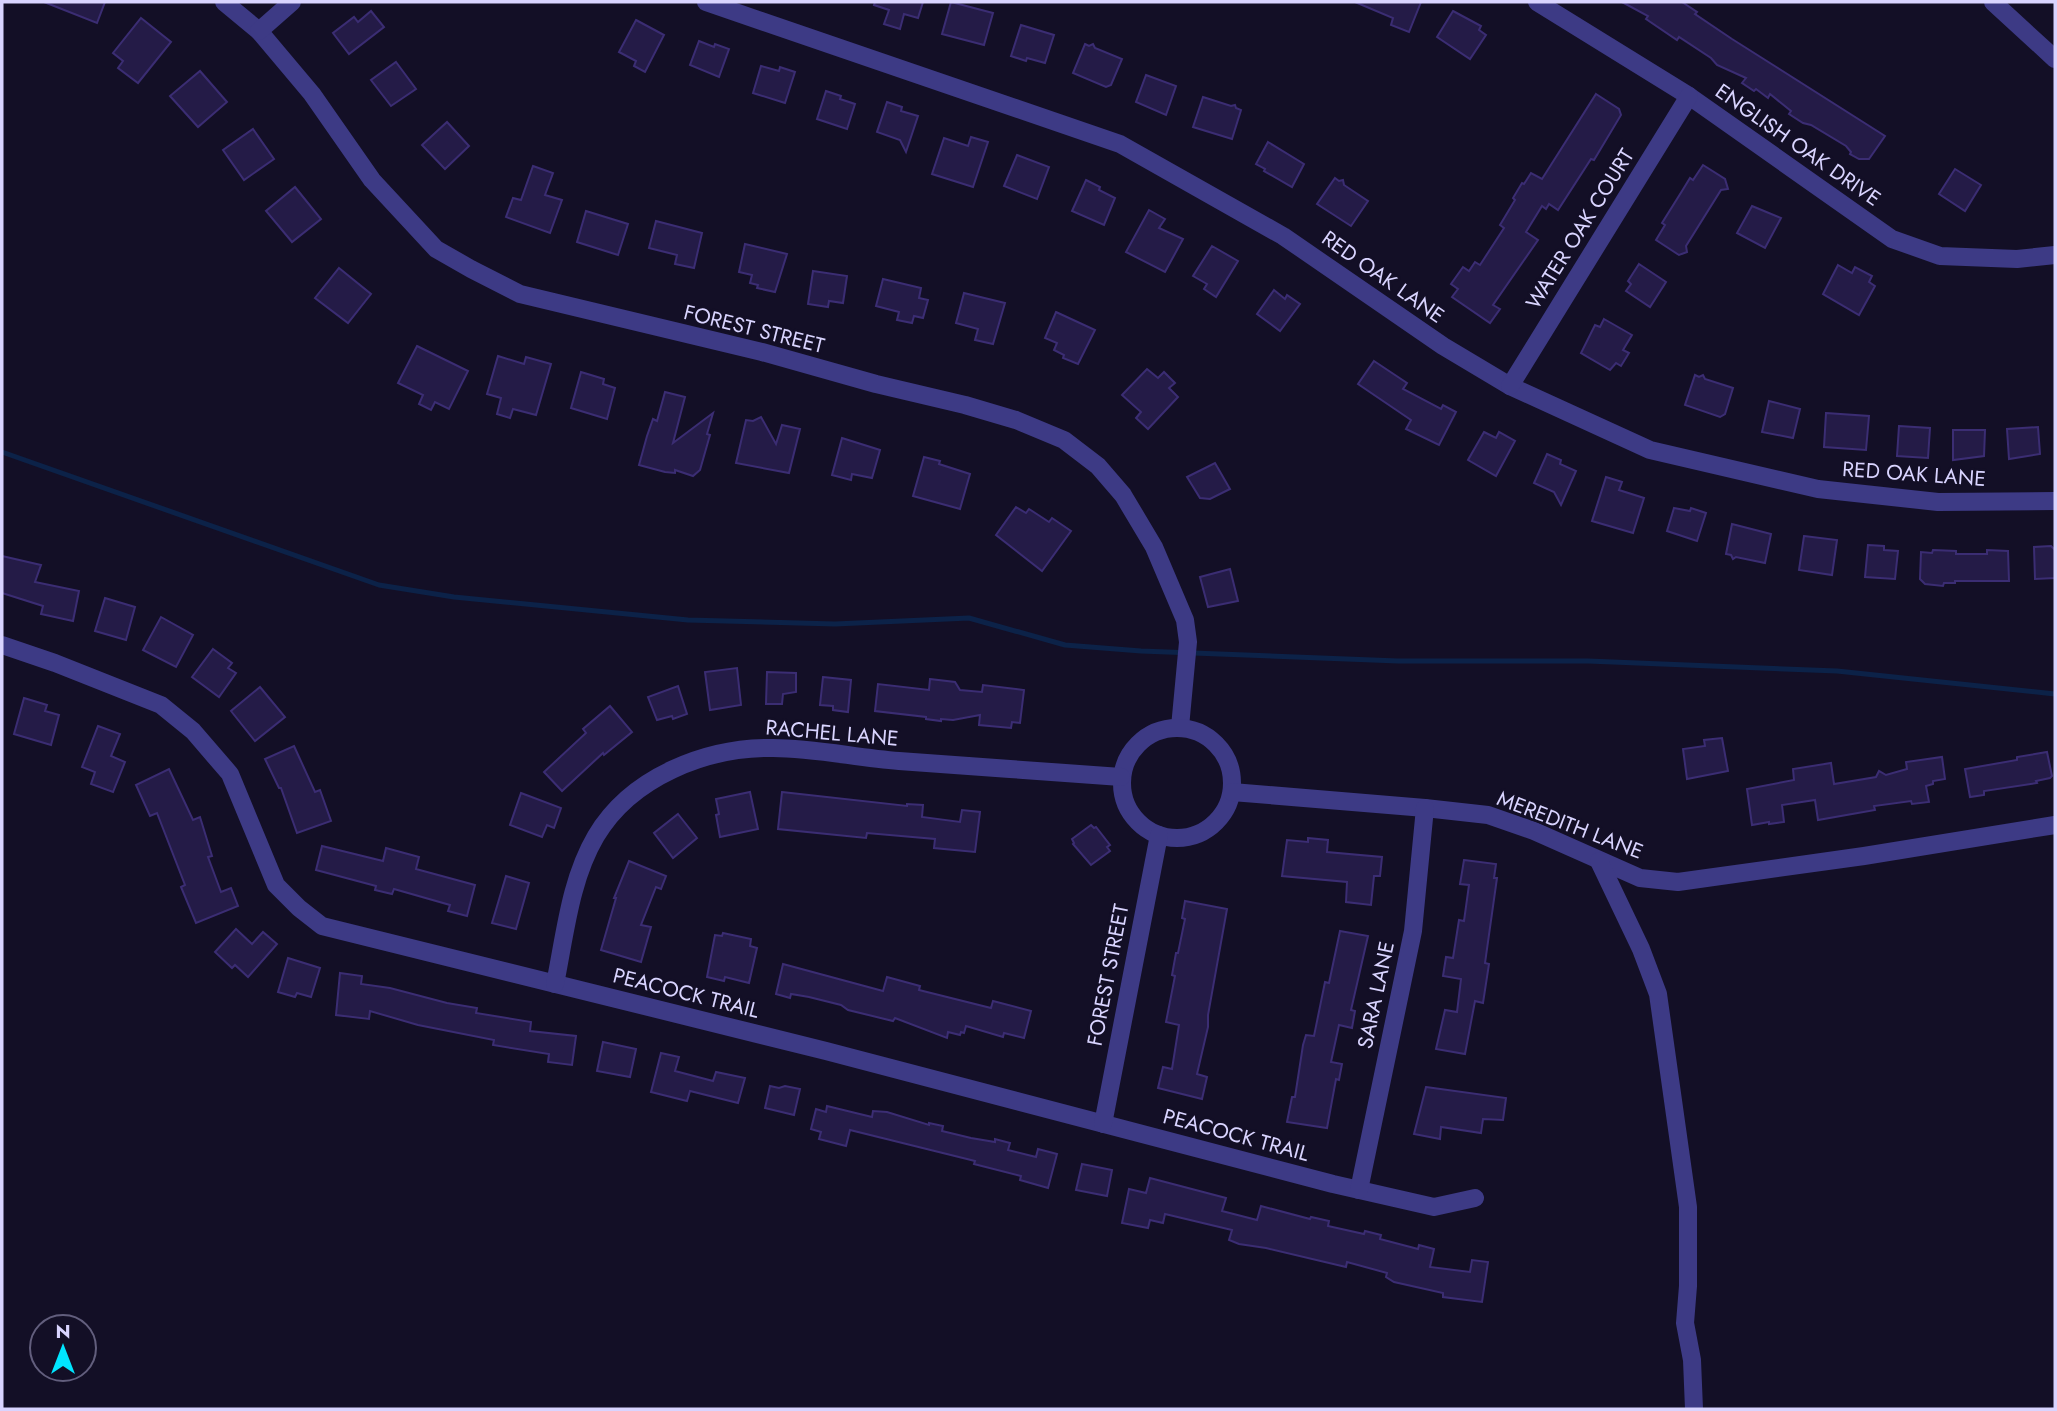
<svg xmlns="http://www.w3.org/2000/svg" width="2057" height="1411" font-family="Jost,sans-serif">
<rect width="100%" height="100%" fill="#130f26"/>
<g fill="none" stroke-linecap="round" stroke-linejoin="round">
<path stroke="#0c2248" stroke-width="5" d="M2 452 379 585 454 597 688 620 835 624 969 618 1065 645 1141 651 1398 661H1588L1837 671 2055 694"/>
</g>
<g fill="#241b47" stroke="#3b2d73" stroke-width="2">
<path d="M44 2H105L97 23Z"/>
<path d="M875 2H923L918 18 904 14 900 29 884 24 889 10 874 5Z"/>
<path d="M951 2 993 13 984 45 942 34Z"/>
<path d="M1355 2H1421L1409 32 1391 25 1393 18Z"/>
<path d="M1622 2H1682L1697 12 1695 14 1732 39 1885 136 1869 159H1859L1850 154 1851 152 1846 146 1811 125 1803 123 1789 114 1791 111 1770 94 1768 98 1756 89 1754 91 1742 83 1746 78 1717 65 1711 58 1679 37 1677 40 1646 19 1648 16Z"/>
<path d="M371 11 384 27 349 54 333 33 354 17 358 22Z"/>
<path d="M1453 11 1481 26 1479 30 1486 35 1470 59 1437 37Z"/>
<path d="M141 18 171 42 138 83 118 68 123 61 113 53Z"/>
<path d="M636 20 664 35 645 72 634 66 636 61 619 52Z"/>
<path d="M1021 25 1054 35 1045 63 1027 58 1026 61 1011 56Z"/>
<path d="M699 41 714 47 715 44 729 49 719 77 690 65Z"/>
<path d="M1085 44 1089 46 1093 44 1095 48 1122 59 1111 85 1106 87 1073 73Z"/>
<path d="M396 62 416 89 391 106 371 80Z"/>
<path d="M761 66 779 71 780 67 795 72 785 103 753 93Z"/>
<path d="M200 71 227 102 198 127 170 96Z"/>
<path d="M1146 75 1176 86 1166 115 1136 102Z"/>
<path d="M826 91 841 96 840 99 855 104 847 129 817 119Z"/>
<path d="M1596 94 1619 109 1621 115 1594 160 1591 159 1558 210 1549 204 1546 209 1542 206 1526 232 1538 240 1493 305 1500 309 1490 323 1452 297 1458 289 1451 284 1463 267 1469 271 1475 262 1480 265 1504 228 1500 225 1515 200 1513 198 1522 183 1524 184 1531 173 1542 179Z"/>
<path d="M1203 97 1231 106 1235 105 1236 108 1241 110 1232 139 1193 127Z"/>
<path d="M887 102 902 107 901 111 918 116 906 152 900 140 877 132Z"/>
<path d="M447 122 469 146 445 169 422 145Z"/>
<path d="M253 129 274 159 244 180 223 150Z"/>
<path d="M971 137 988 142 973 187 932 174 944 138 968 146Z"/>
<path d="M1268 142 1304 164 1292 187 1264 171 1265 169 1256 164Z"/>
<path d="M1017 155 1049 167 1037 199 1004 186Z"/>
<path d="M1703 165 1725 179 1728 189 1721 190 1686 246 1687 252 1679 255 1656 240 1665 225 1662 223 1682 191 1690 178 1693 180Z"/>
<path d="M533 166 553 173 545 195 562 200 550 233 506 217 513 198 521 200Z"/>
<path d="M1955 169 1981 185 1965 211 1939 194Z"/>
<path d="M1335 178 1339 181 1343 180 1344 185 1368 201 1351 226 1317 204Z"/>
<path d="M1086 180 1100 187 1099 190 1115 198 1104 225 1072 211Z"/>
<path d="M295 187 321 219 292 242 266 211Z"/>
<path d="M1752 206 1781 218 1765 248 1737 233Z"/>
<path d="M1149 210 1165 219 1159 228 1183 239 1165 272 1126 252Z"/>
<path d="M586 211 628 224 618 255 577 242Z"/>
<path d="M656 221 702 233 694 268 675 264 677 255 649 248Z"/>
<path d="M745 244 787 254 775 292 757 288 758 285 750 283 752 275 739 272Z"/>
<path d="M1212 246 1238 261 1216 297 1204 289 1207 284 1193 276Z"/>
<path d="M1639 264 1666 282 1650 307 1626 291 1631 284 1628 281Z"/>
<path d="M1838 265 1852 273 1855 267 1872 276 1869 282 1875 286 1859 315 1823 294Z"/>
<path d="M339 268 371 294 348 323 315 298Z"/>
<path d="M813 271 847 276 843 303 829 301 828 307 808 304Z"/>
<path d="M883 279 921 288 919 298 928 300 923 318 914 316 912 323 897 320 899 312 876 306Z"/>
<path d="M1274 290 1285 299 1287 295 1300 304 1280 331 1257 314Z"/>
<path d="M964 293 1005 303 993 344 975 340 978 329 956 323Z"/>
<path d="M1056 312 1095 330 1078 364 1063 358 1064 355 1054 350 1057 343 1045 338Z"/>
<path d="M1604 319 1632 335 1623 350 1629 353 1621 366 1616 363 1610 370 1581 353 1595 325 1600 327Z"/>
<path d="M417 346 468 371 449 409 435 402 431 410 419 404 423 395 398 383Z"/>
<path d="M498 356 524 364 526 357 551 364 536 415 513 409 510 418 497 414 501 398 487 394Z"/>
<path d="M1374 361 1407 383 1403 389 1441 409 1443 405 1456 412 1439 445 1406 429 1411 420 1358 384Z"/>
<path d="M1147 369 1158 378 1164 372 1175 383 1169 388 1178 397 1148 429 1136 418 1141 412 1122 395Z"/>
<path d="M581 372 604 379 603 384 615 388 607 419 571 408Z"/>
<path d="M1695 375 1699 377 1703 375 1705 379 1733 388 1725 414 1720 417 1685 405Z"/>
<path d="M665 392 685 397 673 443 713 413 707 434 710 435 700 470 693 476 675 470V473L665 472 639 465 647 436 653 419 657 421Z"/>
<path d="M1769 401 1800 409 1793 438 1762 432Z"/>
<path d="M1826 413 1869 416 1866 450 1824 447Z"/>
<path d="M761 417 776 444 782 425 800 429 789 473 736 463 746 420 753 421Z"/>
<path d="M1899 426 1930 428 1928 458 1897 456Z"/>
<path d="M2038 427 2040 454 2009 459 2007 429Z"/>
<path d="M1953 430H1985L1984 456 1953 460Z"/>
<path d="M1484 432 1496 438 1499 432 1515 441 1496 476 1468 460Z"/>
<path d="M842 438 880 450 872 478 852 474 851 480 832 475Z"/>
<path d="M1547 454 1561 460 1560 464 1576 471 1561 505 1554 492 1534 483Z"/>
<path d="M924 457 940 461 939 464 970 474 960 509 913 496Z"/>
<path d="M1215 463 1230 489 1210 499 1200 498 1187 477Z"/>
<path d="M1606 477 1622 482 1619 490 1644 498 1633 533 1592 521Z"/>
<path d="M1016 507 1026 513 1029 509 1049 522 1052 518 1071 531 1042 571 996 535Z"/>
<path d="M1674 508 1690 511 1691 508 1706 513 1697 541 1667 531Z"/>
<path d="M1732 524 1771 534 1765 563 1736 557 1733 559 1731 555 1726 554Z"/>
<path d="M1804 536 1837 540 1832 575 1799 570Z"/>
<path d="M1868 545 1884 546V550L1898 551 1895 579 1865 577Z"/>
<path d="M2051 546 2055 550V578L2035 579 2034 547Z"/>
<path d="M1933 550 1956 551V554H1987V550L2008 551 2009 581H1955V583H1944L1943 586 1925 584 1920 579 1921 552 1932 553Z"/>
<path d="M2 556 41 565 35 582 79 591 73 621 41 614 43 606 2 593Z"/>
<path d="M1230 569 1238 601 1208 607 1200 577Z"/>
<path d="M105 598 135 607 126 640 95 631Z"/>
<path d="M161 617 193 635 176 667 143 650Z"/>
<path d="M213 649 232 663 228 668 236 673 219 697 192 677Z"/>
<path d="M737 668 741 705 710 710 705 672Z"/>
<path d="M767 672 796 673V692L783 694 782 704H766Z"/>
<path d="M823 677 851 680 848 712 833 710V706L820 705Z"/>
<path d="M930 679 955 682 960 690 982 692 983 685 1024 690 1020 723 1012 722 1011 728 979 725 980 715 953 720 941 719V721L926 719V717L875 711 878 684 929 690Z"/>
<path d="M678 686 687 714 673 719 672 716 657 720 648 697Z"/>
<path d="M260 687 285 717 255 741 231 711Z"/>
<path d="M24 698 47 705 45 711 59 715 51 745 14 734Z"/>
<path d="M610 706 632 732 604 755 603 753 562 791 544 772 586 733 583 729Z"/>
<path d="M98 726 120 734 111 756 125 762 113 792 91 784 95 772 82 767Z"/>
<path d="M1722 738 1728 771 1687 779 1683 749 1705 746 1704 740Z"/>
<path d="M294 746 315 792 320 790 331 821 297 833 281 788H279L265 759Z"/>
<path d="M2047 752 2052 776 2050 778 2036 781 2037 783 1984 791V795L1970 797 1965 769 2017 760V757Z"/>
<path d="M1942 757 1945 779 1933 781V784L1926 786 1929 802 1912 804 1911 801 1874 806 1875 810 1818 820 1815 800 1782 805 1784 822 1769 824V822L1752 825 1747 789 1794 780 1793 769 1831 763 1834 784 1876 777 1879 771 1886 775 1907 769 1906 762Z"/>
<path d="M169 769 193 820 200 817 212 856 208 857 221 892 231 888 238 906 196 923 181 887 185 885 157 813 150 816 136 785Z"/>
<path d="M750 792 758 829 720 837 716 815 719 814 716 799Z"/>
<path d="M782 792 907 806V804L923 805 922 817 960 822 962 810 980 812 975 852 934 848 935 839 867 833 866 838 778 829Z"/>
<path d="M521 793 561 808 554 828 547 825 542 837 510 825Z"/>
<path d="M678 814 697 838 673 858 654 833Z"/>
<path d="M1091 825 1094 828 1096 827 1110 845 1107 847 1110 851 1091 865 1073 844 1074 843 1072 839Z"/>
<path d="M1308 838 1328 840 1327 852 1382 857 1380 876H1374L1371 905 1346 902 1347 882 1282 876 1287 840 1308 842Z"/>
<path d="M322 846 383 861 386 848 419 857 416 869 475 885 467 916 448 911 450 905 394 889 392 894 375 890 376 886 316 870Z"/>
<path d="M1464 860 1496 864 1494 878H1497L1485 963 1489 964 1483 1003 1475 1001 1465 1054 1436 1049 1445 1010 1457 1012 1461 979 1443 976 1446 957 1453 958 1459 920 1464 921 1469 885 1460 884Z"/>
<path d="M629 861 666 876 661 889 656 887 641 925 651 927 641 962 601 950 616 898H614Z"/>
<path d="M506 876 529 883 516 929 492 923Z"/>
<path d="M1185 901 1227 909 1208 1015V1027L1197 1074 1207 1077 1202 1099 1158 1088 1163 1067 1172 1069 1179 1025 1166 1022 1175 976 1172 975 1176 953H1178L1185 919 1182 918Z"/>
<path d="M236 929 252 944 263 932 277 944 248 977 235 965 232 968 215 952Z"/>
<path d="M1340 931 1368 936 1351 1010 1355 1011 1352 1028 1339 1025 1331 1062 1342 1064 1339 1080 1336 1079 1327 1128 1287 1122 1292 1097H1295L1303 1045 1306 1035 1314 1036 1325 982 1329 983Z"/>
<path d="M723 933 751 939 750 946 757 948 749 983 725 977 724 981 707 977 715 935 722 936Z"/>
<path d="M288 958 320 968 311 997 297 993 295 997 278 992Z"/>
<path d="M783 964 883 991 887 977 920 986 919 990 991 1008 993 1001 1031 1011 1024 1038 1004 1033 1003 1037 966 1026 964 1033 961 1032 960 1035 948 1032 947 1038 895 1018 893 1021 848 1010 841 1005 809 997 791 994 790 998 776 994Z"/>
<path d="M340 973 362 976 361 984 390 988 447 1003 477 1008 476 1013 531 1022 530 1031 576 1036 572 1065 548 1062 549 1054 493 1045 494 1040 418 1025 370 1011 369 1019 336 1015Z"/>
<path d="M603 1042 636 1049 630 1077 597 1071Z"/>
<path d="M661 1053 679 1057 675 1071 713 1081 716 1072 745 1078 738 1103 690 1091 687 1101 651 1092Z"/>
<path d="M770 1086 779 1088 785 1086 800 1089 794 1115 765 1108Z"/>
<path d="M1426 1087 1506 1098 1503 1120 1483 1119 1481 1133 1441 1127 1440 1139 1414 1134Z"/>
<path d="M827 1106 872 1117 873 1111 887 1112 929 1125V1123L943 1126 942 1131 971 1138 995 1142V1139L1010 1143 1008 1150 1036 1157 1038 1149 1057 1154 1048 1188 1020 1180 1021 1176 974 1164 975 1161 850 1130 846 1146 819 1139 821 1132 811 1129 816 1109 826 1112Z"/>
<path d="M1082 1164 1112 1170 1107 1196 1076 1190Z"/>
<path d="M1150 1178 1226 1198 1222 1211 1257 1220 1261 1206 1310 1219 1311 1217 1329 1221 1328 1226 1364 1234 1365 1231 1381 1235 1380 1239 1418 1249 1419 1245 1434 1249 1430 1267 1470 1272 1472 1260 1488 1262 1482 1302 1443 1297V1293L1394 1282 1386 1277 1387 1273 1347 1262 1346 1267 1266 1248 1239 1244 1229 1240 1232 1230 1165 1214 1163 1223 1150 1220 1148 1228 1122 1223 1129 1189 1146 1193Z"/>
</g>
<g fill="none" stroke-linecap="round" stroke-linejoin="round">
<g stroke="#3d3a85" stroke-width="18">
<path d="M224 2 259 31 312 94 372 180 436 249 471 269 520 294 762 352 876 384 965 405 1016 420 1064 440 1098 466 1123 495 1154 547 1185 620 1188 642 1180 727"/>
<path d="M706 2 1120 144 1283 236 1443 346 1510 386 1650 450 1818 489 1938 502 2055 501"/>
<path d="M1537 2 1689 96 1892 239 1940 256 2017 259 2055 255"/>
<path d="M1993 2 2055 59"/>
<path d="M259 31 292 2"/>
<path d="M1510 386 1689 96"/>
<path d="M2 645 55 663 161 705 193 731 230 774 276 885 299 908 322 926 826 1051 1333 1184 1434 1207 1475 1198"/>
<circle cx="1177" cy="783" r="55"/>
<path d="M1232 792 1425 808 1488 815 1534 831 1640 878 1678 882 1864 856 2055 825"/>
<path d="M1599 861 1641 949 1658 994 1688 1207V1286L1685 1323 1692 1360 1694 1409"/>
<path d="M555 984C565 935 570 880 596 836 631 777 706 747 773 748 815 748 857 758 899 761 973 766 1047 772 1121 777"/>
<path d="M1103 1124 1159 835"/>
<path d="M1359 1190 1413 931 1425 808"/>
</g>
</g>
<g text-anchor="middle" stroke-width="5" stroke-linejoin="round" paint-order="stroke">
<g font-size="21" fill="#d9d4ff" stroke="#130f26">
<text transform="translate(1798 145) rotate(35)" y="7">ENGLISH OAK DRIVE</text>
<text transform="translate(1580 229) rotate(-58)" y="7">WATER OAK COURT</text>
<text transform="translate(1383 277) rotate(35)" y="7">RED OAK LANE</text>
<text transform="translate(754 329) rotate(14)" y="7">FOREST STREET</text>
<text transform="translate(1914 474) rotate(4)" y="7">RED OAK LANE</text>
<text transform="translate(832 733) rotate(5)" y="7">RACHEL LANE</text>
<text transform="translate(1570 825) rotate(21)" y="7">MEREDITH LANE</text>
<text transform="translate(1108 975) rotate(-79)" y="7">FOREST STREET</text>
<text transform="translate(686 993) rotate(14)" y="7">PEACOCK TRAIL</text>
<text transform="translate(1376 995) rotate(-78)" y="7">SARA LANE</text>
<text transform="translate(1236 1135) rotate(15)" y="7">PEACOCK TRAIL</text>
</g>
</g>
<rect width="2057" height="1411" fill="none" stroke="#d9d4ff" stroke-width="7"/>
<g transform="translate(63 1348)"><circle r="33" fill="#130f26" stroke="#625e7d" stroke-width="2"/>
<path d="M0-5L12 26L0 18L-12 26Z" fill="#00e5ff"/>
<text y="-10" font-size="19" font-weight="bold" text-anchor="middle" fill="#d9d4ff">N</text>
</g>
</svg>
